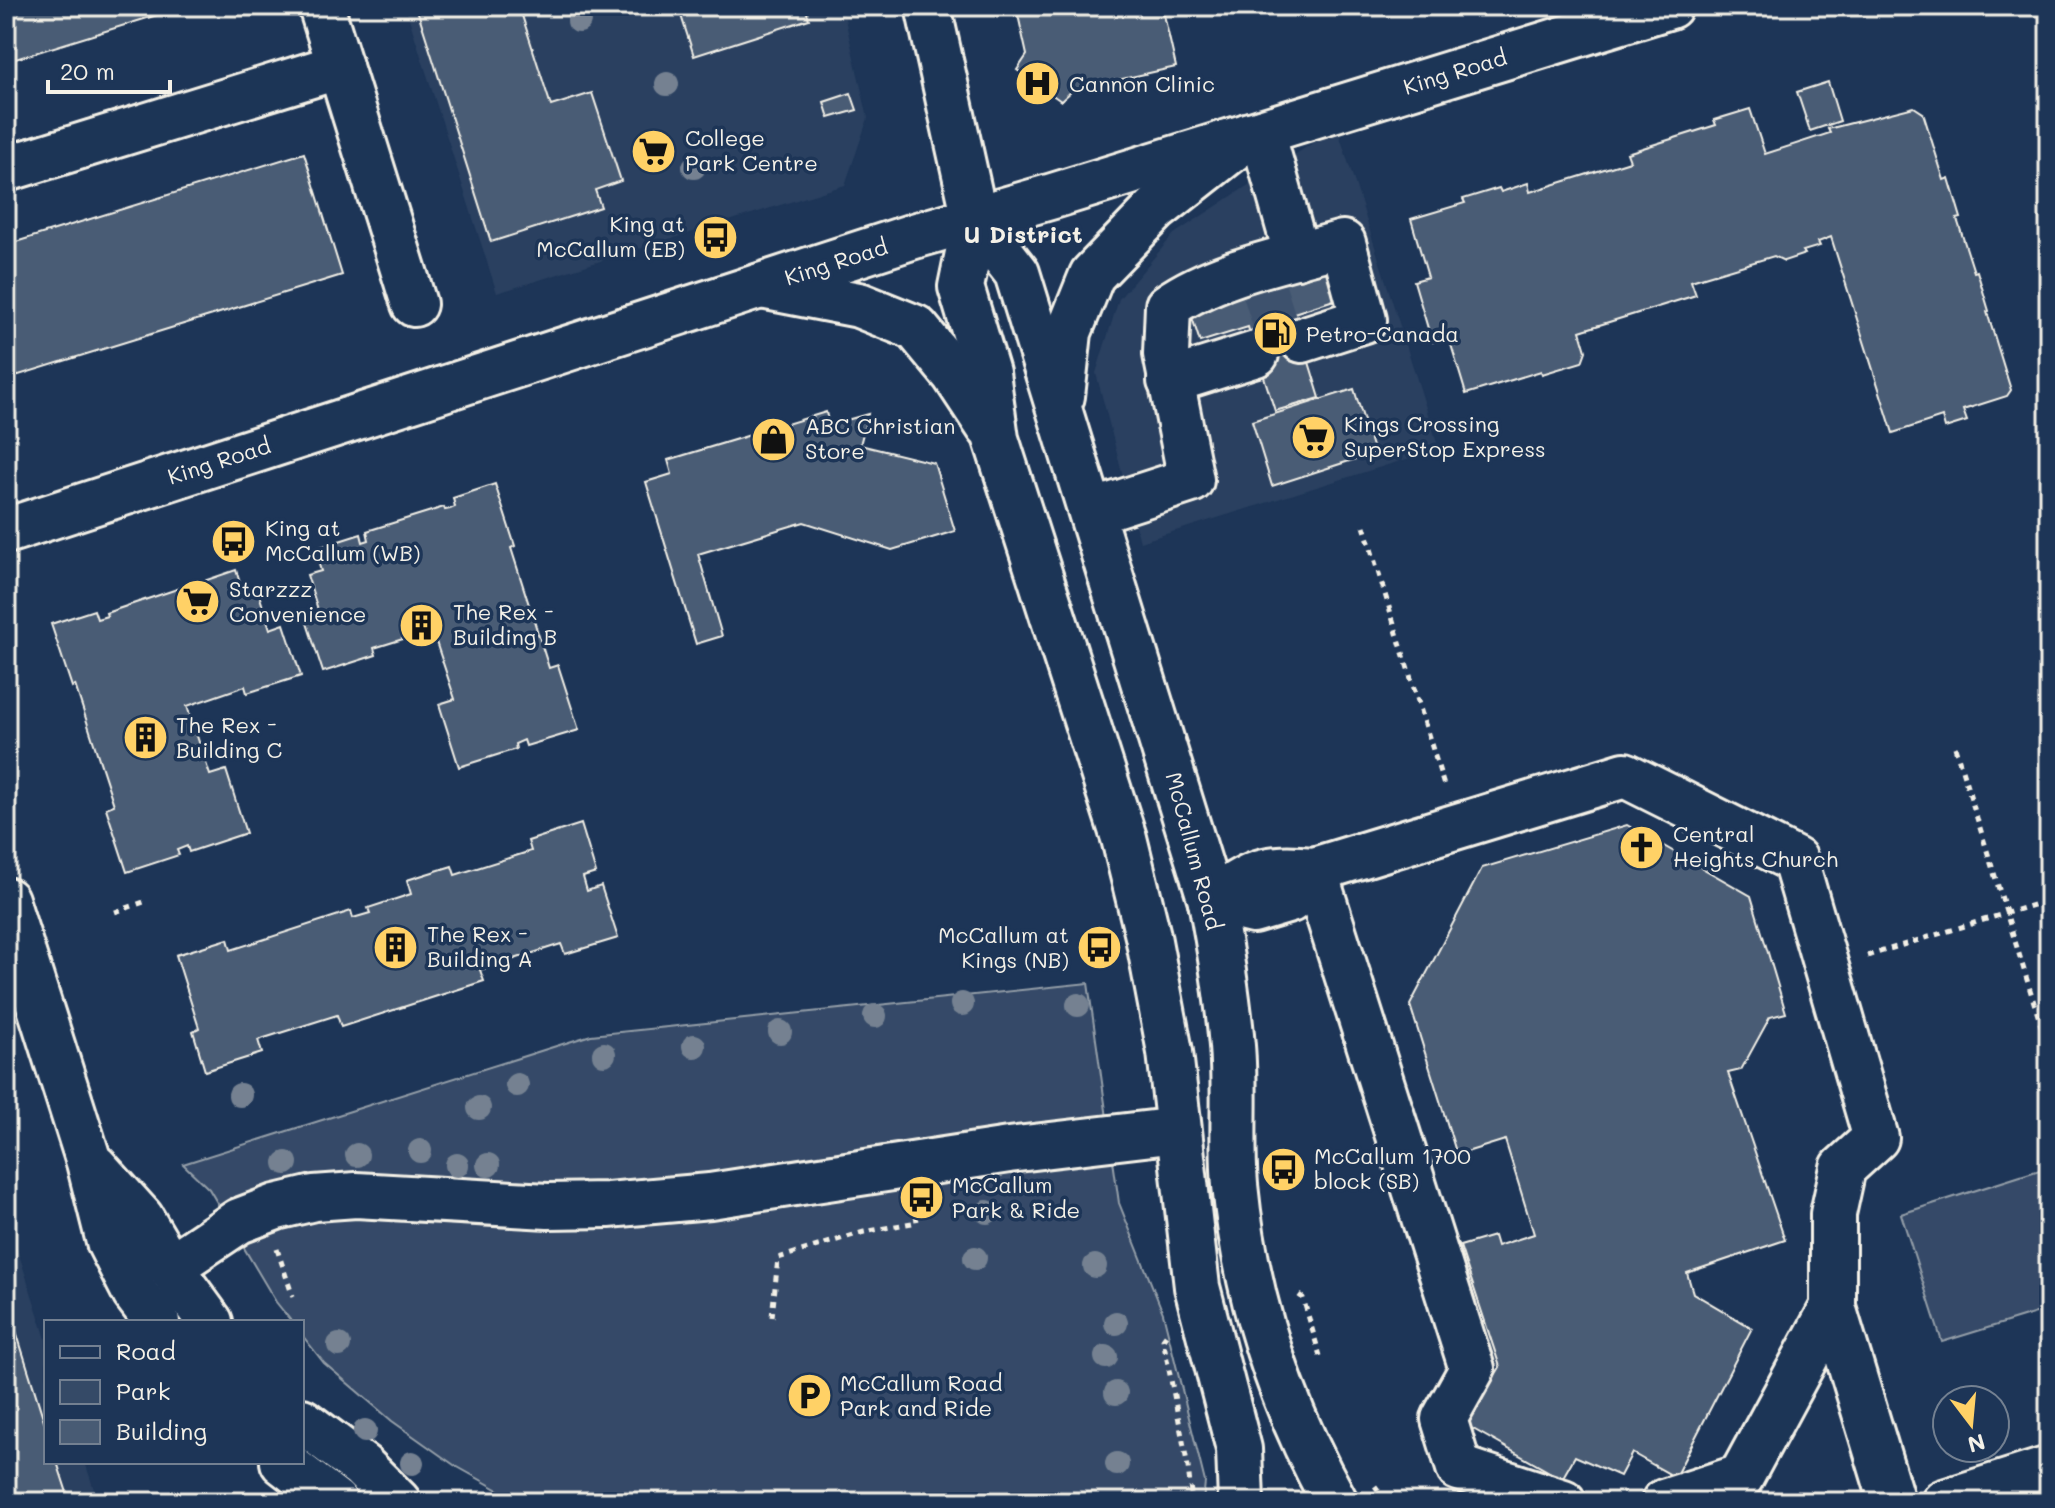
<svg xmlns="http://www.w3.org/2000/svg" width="2055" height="1508" font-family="Mali,sans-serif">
<rect width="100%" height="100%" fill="#1d3557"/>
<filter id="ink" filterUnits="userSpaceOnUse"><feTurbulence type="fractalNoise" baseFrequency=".0125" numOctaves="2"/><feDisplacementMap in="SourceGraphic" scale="16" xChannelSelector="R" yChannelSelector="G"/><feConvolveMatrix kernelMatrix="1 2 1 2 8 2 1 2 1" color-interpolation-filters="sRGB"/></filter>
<g filter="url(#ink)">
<g fill="#2a4060">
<path d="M405 6H842L868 118 845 185 497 293Z"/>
<path d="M1337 127 1439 449 1140 542 1096 373 1119 299 1174 234Z"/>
<path d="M6 1214 46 1339V1462H85L98 1502H6Z"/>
</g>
<g fill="#354a67" stroke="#949ea8" stroke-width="2">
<path d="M1088 983 1119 1203 1163 1313 1205 1482 1203 1502H520L454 1465 392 1421 324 1363 302 1335V1322H292L276 1302 209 1189 183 1164 591 1035Z"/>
<path d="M2049 1167V1309L1942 1342 1901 1214Z"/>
</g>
<g fill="#485b74" stroke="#f4f1e8" stroke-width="2">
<path d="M6 6H186L6 62Z"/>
<path d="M416 6H519L551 106 592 93 621 181 595 190 601 207 491 242Z"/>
<path d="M678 6H805L809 19 694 56Z"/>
<path d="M1016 6H1162L1176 67 1073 90 1061 101 1017 70 1027 55Z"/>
<path d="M1828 82 1840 121 1810 131 1797 92Z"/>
<path d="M851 93 857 110 829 118 824 102Z"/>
<path d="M1914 107 1923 113 1944 180 1949 178 1961 218 1957 219 1974 272 1977 271 1989 311 1987 312 2011 390 2007 396 1963 410 1967 421 1945 428 1942 417 1893 433 1831 237 1818 242 1820 246 1803 251 1805 254 1784 261 1774 256 1691 281 1696 295 1580 331 1586 351 1582 362 1542 374 1541 371 1466 394 1449 338 1432 342 1414 281 1428 277 1411 219 1465 203 1463 199 1499 188 1501 192 1528 183 1530 192 1630 161 1627 153 1716 125 1714 120 1750 109 1765 154 1830 133 1828 129Z"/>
<path d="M304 153 342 275 6 379V245Z"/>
<path d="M1332 264 1343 297 1294 313 1320 398 1275 411 1248 327 1200 342 1189 308Z"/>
<path d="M1354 389 1374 453 1272 486 1252 421Z"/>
<path d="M826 412 829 425 868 414 860 445 934 463 955 531 892 550 804 522 698 554 722 636 696 644 646 482 672 474 668 460Z"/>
<path d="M495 484 515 546 511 548 549 668 558 665 579 730 526 746 524 740 515 744 516 749 459 767 439 704 455 699 432 630 374 648 376 655 323 672 306 620 320 616 307 575 321 571 314 549 361 534 363 542 369 540 367 531 444 507 445 510 450 509 455 507 453 498Z"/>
<path d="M236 570 243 593 257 588 270 629 284 624 301 676 247 693 245 686 187 706 210 775 226 770 246 833 189 852 187 846 177 850 179 855 127 872 106 808 114 805 75 685 72 687 51 624 94 610 97 619 107 616 106 613 183 587 186 596 192 594 189 586Z"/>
<path d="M581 824 596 873 583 877 587 891 601 886 618 938 565 954 561 944 480 970 484 981 341 1027 337 1015 258 1040 262 1053 205 1071 193 1031 199 1028 176 955 228 939 231 950 351 911 353 918 370 913 368 908 411 894 407 880 452 866 455 875 531 851 528 841Z"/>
<path d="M1627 825 1751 896 1786 1013 1770 1017 1741 1070 1728 1073 1785 1240 1687 1273 1693 1293 1752 1328 1675 1477 1632 1453 1620 1476 1575 1456 1562 1479 1466 1425 1500 1367 1460 1246 1494 1236 1497 1246 1534 1234 1505 1140 1457 1155 1410 1005 1482 868Z"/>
<path d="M6 1299 46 1427V1462H57L70 1502H6Z"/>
</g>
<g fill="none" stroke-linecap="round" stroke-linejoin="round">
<path stroke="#3d516d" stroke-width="44" stroke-dasharray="44 22" stroke-linecap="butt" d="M1263 286 1282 346"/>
<defs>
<g id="minor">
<path d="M321 6 414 304"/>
<path d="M1262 132 1297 256"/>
<path d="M6 169 340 66"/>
<path d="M1170 381 1256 354"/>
<path d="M1092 512 1191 480 1166 354 1168 306C1216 272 1287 259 1343 243L1364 320 1302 340"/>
<path d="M6 531 914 236 1053 196 1670 6"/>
<path d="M1314 870 1472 1369 1444 1419 1459 1468 1563 1502"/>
<path d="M6 900 89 1162 109 1242 135 1293 157 1322"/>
<path d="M1211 901C1253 872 1262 865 1314 870L1625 775 1795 860 1876 1138 1843 1168 1833 1214V1307L1892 1502"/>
<path d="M1211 901 1253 911 1290 900 1314 870"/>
<path d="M94 1166 141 1218 170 1267 210 1322"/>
<path d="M170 1267 239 1221 276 1207 314 1198 356 1195 548 1206 608 1205 710 1196 1009 1150 1178 1130"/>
<path d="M302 1421 362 1466 398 1502"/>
<path d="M283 1462 335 1502"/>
<path d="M1664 1502 1741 1477 1833 1307"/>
<path d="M1944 1502 2049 1469"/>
</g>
<g id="major">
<path d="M928 6 975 219 961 287 987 373 996 439 1124 838 1148 936 1170 1052 1197 1287 1239 1449 1241 1502"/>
<path d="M975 219 1017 273 1211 901C1220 949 1228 997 1232 1046 1236 1092 1231 1139 1235 1185 1246 1298 1280 1403 1335 1502"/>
<path d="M761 286 859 305 916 328 954 374 989 427"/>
<path d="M1062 396 1069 332 1092 275 1156 209 1250 135"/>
</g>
</defs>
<use href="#minor" stroke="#f4f1e8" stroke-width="50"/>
<use href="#major" stroke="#f4f1e8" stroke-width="50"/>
<g stroke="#f4f1e8" stroke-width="5" stroke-dasharray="6 6" stroke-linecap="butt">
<path d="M1364 526 1445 789"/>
<path d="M1955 747 2049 1051"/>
<path d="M115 912 144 902"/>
<path d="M1867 956 2049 900"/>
<path d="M277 1249 293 1297"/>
<path d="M1299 1295 1303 1298 1320 1356"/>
<path d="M772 1317 778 1258 864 1232 917 1222 915 1206"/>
<path d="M1166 1335 1163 1339 1188 1467 1192 1502"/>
<path d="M1375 1486 1387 1502"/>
</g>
<use href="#minor" stroke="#1d3557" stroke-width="44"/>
<use href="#major" stroke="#1d3557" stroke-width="44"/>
</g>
<g fill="#748191">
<circle cx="579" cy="21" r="12"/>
<circle cx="667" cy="84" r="12"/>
<circle cx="694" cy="167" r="12"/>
<circle cx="962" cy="1004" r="12"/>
<circle cx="1078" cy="1005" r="12"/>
<circle cx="875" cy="1016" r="12"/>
<circle cx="780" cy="1032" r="12"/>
<circle cx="694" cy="1046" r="12"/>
<circle cx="604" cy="1054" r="12"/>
<circle cx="517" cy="1085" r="12"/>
<circle cx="240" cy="1095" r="12"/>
<circle cx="479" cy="1108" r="12"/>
<circle cx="420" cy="1151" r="12"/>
<circle cx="357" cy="1155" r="12"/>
<circle cx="286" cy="1163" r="12"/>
<circle cx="457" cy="1165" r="12"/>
<circle cx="488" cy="1165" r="12"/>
<circle cx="987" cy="1212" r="12"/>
<circle cx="975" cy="1258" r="12"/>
<circle cx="1095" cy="1266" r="12"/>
<circle cx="1116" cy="1323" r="12"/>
<circle cx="339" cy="1345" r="12"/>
<circle cx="1106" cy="1357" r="12"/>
<circle cx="1116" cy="1393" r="12"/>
<circle cx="365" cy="1431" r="12"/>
<circle cx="412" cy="1463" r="12"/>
<circle cx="1117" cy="1464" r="12"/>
</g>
</g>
<defs>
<symbol id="hospital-disc" viewBox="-11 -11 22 22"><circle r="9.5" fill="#ffd166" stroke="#1d3557"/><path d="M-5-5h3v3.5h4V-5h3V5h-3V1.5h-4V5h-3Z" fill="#111"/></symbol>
<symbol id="supermarket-disc" viewBox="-11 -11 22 22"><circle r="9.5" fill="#ffd166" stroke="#1d3557"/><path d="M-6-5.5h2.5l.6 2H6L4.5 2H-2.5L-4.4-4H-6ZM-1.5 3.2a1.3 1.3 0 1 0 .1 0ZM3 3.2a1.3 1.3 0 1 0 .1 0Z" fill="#111"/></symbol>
<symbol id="bus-disc" viewBox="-11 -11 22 22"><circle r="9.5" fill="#ffd166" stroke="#1d3557"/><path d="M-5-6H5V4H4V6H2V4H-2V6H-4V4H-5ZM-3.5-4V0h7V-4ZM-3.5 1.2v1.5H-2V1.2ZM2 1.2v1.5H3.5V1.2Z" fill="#111"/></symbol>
<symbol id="fuel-disc" viewBox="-11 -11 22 22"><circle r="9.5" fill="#ffd166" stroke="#1d3557"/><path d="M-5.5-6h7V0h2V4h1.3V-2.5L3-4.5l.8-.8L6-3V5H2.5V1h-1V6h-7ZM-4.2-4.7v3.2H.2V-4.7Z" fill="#111"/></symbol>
<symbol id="shop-disc" viewBox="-11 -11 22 22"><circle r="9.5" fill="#ffd166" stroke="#1d3557"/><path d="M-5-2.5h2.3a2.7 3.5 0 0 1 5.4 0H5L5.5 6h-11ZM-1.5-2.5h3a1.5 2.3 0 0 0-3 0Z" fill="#111"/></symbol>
<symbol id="building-disc" viewBox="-11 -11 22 22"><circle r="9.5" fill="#ffd166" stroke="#1d3557"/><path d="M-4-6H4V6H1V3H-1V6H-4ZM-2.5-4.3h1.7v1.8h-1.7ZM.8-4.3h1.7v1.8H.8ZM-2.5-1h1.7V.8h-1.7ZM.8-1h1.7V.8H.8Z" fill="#111"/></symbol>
<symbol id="church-disc" viewBox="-11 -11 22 22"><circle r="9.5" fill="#ffd166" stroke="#1d3557"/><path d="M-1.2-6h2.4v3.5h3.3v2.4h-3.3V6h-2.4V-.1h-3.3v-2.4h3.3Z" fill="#111"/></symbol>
<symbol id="parking-disc" viewBox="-11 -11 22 22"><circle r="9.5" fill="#ffd166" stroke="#1d3557"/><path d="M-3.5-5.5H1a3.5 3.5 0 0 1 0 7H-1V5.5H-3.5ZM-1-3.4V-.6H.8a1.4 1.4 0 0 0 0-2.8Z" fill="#111"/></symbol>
</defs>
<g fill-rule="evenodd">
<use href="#hospital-disc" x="1012" y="58" width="51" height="51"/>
<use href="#supermarket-disc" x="628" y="126" width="51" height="51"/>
<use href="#bus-disc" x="690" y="212" width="51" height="51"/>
<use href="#fuel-disc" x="1250" y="308" width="51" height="51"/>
<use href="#supermarket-disc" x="1288" y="412" width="51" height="51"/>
<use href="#shop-disc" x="748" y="414" width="51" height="51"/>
<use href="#bus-disc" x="208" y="516" width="51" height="51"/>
<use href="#supermarket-disc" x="172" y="576" width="51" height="51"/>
<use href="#building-disc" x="396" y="600" width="51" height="51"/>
<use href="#building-disc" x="120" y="712" width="51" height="51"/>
<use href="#church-disc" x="1616" y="822" width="51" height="51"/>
<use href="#building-disc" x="370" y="922" width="51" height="51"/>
<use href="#bus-disc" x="1074" y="922" width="51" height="51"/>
<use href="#bus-disc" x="1258" y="1144" width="51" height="51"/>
<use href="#bus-disc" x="896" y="1172" width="51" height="51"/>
<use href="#parking-disc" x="784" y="1370" width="51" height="51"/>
</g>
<g text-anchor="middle" stroke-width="7" stroke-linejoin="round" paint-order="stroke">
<g font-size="22" fill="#f4f1e8" stroke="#1d3557">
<text transform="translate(1455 72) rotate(-17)" y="8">King Road</text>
<text transform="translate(836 262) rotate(-18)" y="8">King Road</text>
<text transform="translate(219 461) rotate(-18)" y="8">King Road</text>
<text transform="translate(1194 851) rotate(75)" y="8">McCallum Road</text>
</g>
<g font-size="22" fill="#f4f1e8" stroke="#1d3557" text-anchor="start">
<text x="1069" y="92">Cannon Clinic</text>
<text x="685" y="146">College<tspan x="685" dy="25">Park Centre</tspan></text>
<text x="685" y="232" text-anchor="end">King at<tspan x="685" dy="25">McCallum (EB)</tspan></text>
<text x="1306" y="342">Petro-Canada</text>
<text x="1344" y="432">Kings Crossing<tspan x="1344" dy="25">SuperStop Express</tspan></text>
<text x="805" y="434">ABC Christian<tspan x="805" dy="25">Store</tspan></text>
<text x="265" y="536">King at<tspan x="265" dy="25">McCallum (WB)</tspan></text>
<text x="229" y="597">Starzzz<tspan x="229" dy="25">Convenience</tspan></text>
<text x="453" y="620">The Rex -<tspan x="453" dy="25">Building B</tspan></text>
<text x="176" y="733">The Rex -<tspan x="176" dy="25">Building C</tspan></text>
<text x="1673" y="842">Central<tspan x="1673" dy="25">Heights Church</tspan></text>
<text x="427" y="942">The Rex -<tspan x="427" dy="25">Building A</tspan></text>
<text x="1069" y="943" text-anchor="end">McCallum at<tspan x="1069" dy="25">Kings (NB)</tspan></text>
<text x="1314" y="1164">McCallum 1700<tspan x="1314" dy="25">block (SB)</tspan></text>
<text x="952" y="1193">McCallum<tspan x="952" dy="25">Park &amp; Ride</tspan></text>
<text x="840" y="1391">McCallum Road<tspan x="840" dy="25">Park and Ride</tspan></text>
</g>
<g font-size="24" font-weight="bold" fill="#f4f1e8" stroke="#1d3557">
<text x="1023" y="243">U District</text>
</g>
</g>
<rect width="2055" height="1508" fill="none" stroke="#1d3557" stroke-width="32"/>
<rect x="16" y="16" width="2023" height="1476" fill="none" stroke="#f4f1e8" stroke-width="3" filter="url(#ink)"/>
<rect x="44" y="1320" width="260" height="144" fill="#1d3557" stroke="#738091" stroke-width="2"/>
<rect x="60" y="1346" width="40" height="12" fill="#1d3557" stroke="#738091" stroke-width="2"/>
<text x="116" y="1360" font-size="24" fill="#f4f1e8">Road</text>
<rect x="60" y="1380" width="40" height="24" fill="#354a67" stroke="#738091" stroke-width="2"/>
<text x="116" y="1400" font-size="24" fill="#f4f1e8">Park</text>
<rect x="60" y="1420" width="40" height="24" fill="#485b74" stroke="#738091" stroke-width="2"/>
<text x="116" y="1440" font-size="24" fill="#f4f1e8">Building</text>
<g transform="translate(1971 1424) rotate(164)"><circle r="38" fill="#1d3557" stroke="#738091" stroke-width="2"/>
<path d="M0-6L14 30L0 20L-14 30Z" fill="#ffd166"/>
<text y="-12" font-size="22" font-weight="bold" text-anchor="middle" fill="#f4f1e8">N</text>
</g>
<path d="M48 80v12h122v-12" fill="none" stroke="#f4f1e8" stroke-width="4"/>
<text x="60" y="80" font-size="24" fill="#f4f1e8" stroke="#1d3557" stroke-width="6" paint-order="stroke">20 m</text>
</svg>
